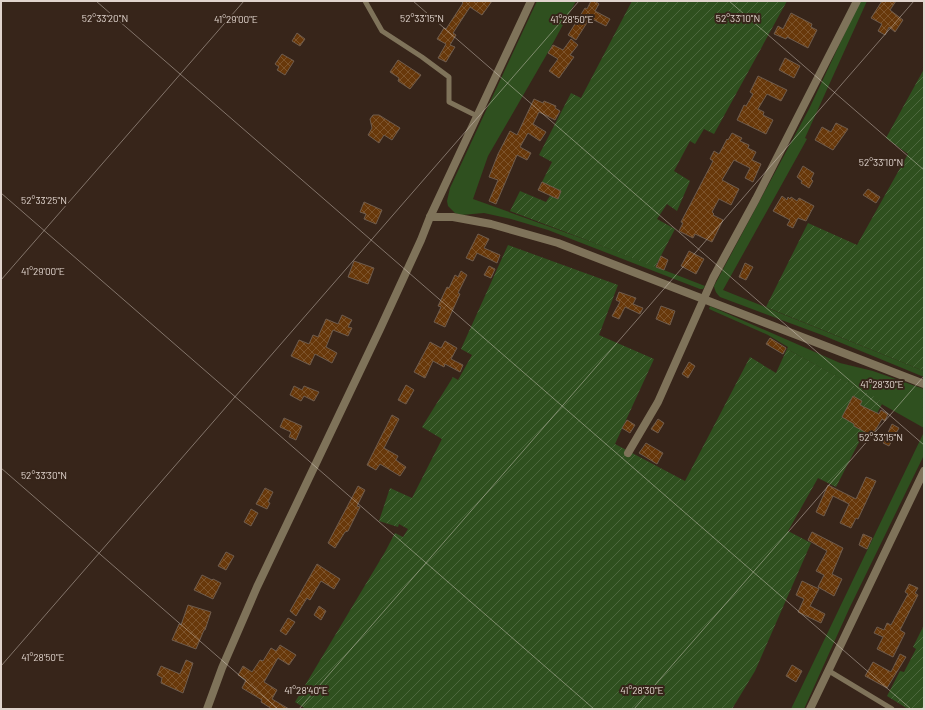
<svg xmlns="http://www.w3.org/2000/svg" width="925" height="710" font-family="Barlow,sans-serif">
<defs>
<pattern id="garden-furrows" width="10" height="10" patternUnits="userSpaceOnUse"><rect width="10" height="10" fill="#2f501f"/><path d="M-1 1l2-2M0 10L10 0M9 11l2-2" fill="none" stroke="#4d683e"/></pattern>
<pattern id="building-cross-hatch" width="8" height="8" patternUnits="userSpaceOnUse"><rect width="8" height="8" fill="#68380a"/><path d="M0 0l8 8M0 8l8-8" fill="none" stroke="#7d542c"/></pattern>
</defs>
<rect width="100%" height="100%" fill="#37251a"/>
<g fill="#2f501f">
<path d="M537 1H576L547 54 488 156 473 199 592 242 705 286 703 289H700L548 230 511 219 484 213 461 215 455 213 448 206 447 201 450 188Z"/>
<path d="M860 1H867L805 138 807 139 723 290 924 371V377L822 335 720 297C716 293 715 291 714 286L809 109Z"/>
<path d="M710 306 840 363 873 371 924 389V428L878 402 879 400 787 349 788 347 768 335 709 309Z"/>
<path d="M924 432V455L849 609 804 709H791Z"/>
</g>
<g fill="url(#garden-furrows)">
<path d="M632 1H787L714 134 704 129 695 144 690 141 674 171 690 181 677 211 667 204 657 219 675 229 655 267 592 242 510 211 520 191 546 202 550 196 558 199 561 191 542 182 552 162 539 155 571 93 581 98Z"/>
<path d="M924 69V371L766 307 808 223 857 245 908 154 886 138Z"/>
<path d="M508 245 618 285 599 335 654 359 615 444 685 481 750 357 776 373 787 349 880 400 878 402 882 404 866 434 858 444 836 487 818 478 788 531 811 543 755 671 732 709H306L295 702 385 552 395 533 403 537 408 529 399 524 398 527 379 521 390 488 412 498 442 439 422 427 453 377 458 380 472 355 461 349Z"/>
<path d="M924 625V709H908L887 696 900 671 904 672 916 649 913 647Z"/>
</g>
<g fill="url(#building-cross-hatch)" stroke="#6f5c4d">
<path d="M461 1H492L482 15 470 7 453 33 456 35 450 45 455 47 446 62 438 58 446 44 437 39 444 28 446 29 463 3Z"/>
<path d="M591 1H595L599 4 595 11 610 19 606 26 590 18 576 40 568 35 585 8 587 9Z"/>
<path d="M882 1H896L890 10 903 20 895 32 889 27 885 35 878 31 882 24 871 18Z"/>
<path d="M791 13 812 24 811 27 817 30 808 48 787 37 786 39 774 34 778 26 783 29Z"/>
<path d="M297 33 305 39 300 46 292 41Z"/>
<path d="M571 39 578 45 570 55 574 57 559 78 549 71 558 59 548 53 553 45 563 50Z"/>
<path d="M282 54 294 61 285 75 277 70 279 67 275 64Z"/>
<path d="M785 58 800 66 794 78 779 70Z"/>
<path d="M398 60 421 75 410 89 398 81 399 78 390 72Z"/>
<path d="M758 76 787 90 781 101 767 94 758 109 764 112 763 115 773 120 766 134 737 120 744 105 746 106 753 94 750 92Z"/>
<path d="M534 99 543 103 544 101 556 106 555 108 560 111 555 120 539 112 533 124 546 132 540 141 528 133 520 147 531 153 527 160 517 155 496 204 489 201 498 180 489 177 498 154 510 131 517 135Z"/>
<path d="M373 115H379L400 128 392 140 384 135 379 143 368 135 372 128 370 119Z"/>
<path d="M836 123 848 129 833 150 815 140 822 127 831 132Z"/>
<path d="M732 133 742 138 740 141 749 145 748 148 756 152 752 160 761 164 753 182 745 178 750 168 734 160 722 180 739 189 731 205 719 199 712 212 714 214 713 215 723 220 712 242 695 234 693 238 679 231 683 223 681 222 713 161 710 159 714 151 719 154 727 139 728 140Z"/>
<path d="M803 166 814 173 811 179 813 181 809 188 801 183 802 181 797 177Z"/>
<path d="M542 182 561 191 558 199 538 190Z"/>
<path d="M868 189 880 197 876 203 863 195Z"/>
<path d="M782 196 787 200 788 197 790 199 791 197 797 201 799 198 814 206 806 221 798 218 793 228 787 225 790 220 773 211Z"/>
<path d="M364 202 382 210 376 224 364 219 366 214 360 212Z"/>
<path d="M478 234 489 239 484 248 500 255 497 263 477 253 473 261 466 258Z"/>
<path d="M689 251 704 259 696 274 681 266Z"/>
<path d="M661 256 668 260 664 270 656 267Z"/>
<path d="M354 261 374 268 368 284 348 277Z"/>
<path d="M745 263 753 267 746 280 739 277Z"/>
<path d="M489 266 495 269 491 278 484 275Z"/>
<path d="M461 271 467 275 458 293 460 294 445 327 434 322 441 307 438 306 447 287 449 288 455 275 458 277Z"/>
<path d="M619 292 636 298 633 304 643 308 640 314 625 307 619 319 612 316 620 302 616 300Z"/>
<path d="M661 306 675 311 670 325 656 319Z"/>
<path d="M342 315 352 320 348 327 352 328 348 336 333 330 326 347 337 353 332 363 315 354 310 365 291 356 299 340 309 344 313 335 318 337 326 319 338 324Z"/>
<path d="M770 338 786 348 783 354 766 344Z"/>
<path d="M445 341 457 348 451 359 463 365 460 372 445 364 444 367 433 361 425 378 414 372 430 342 441 348Z"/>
<path d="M689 362 695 366 688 378 682 374Z"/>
<path d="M406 385 414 390 406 404 398 400Z"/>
<path d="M294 386 302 390 304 386 319 392 314 401 304 396 301 401 290 395Z"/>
<path d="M853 396 862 401 860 405 879 414 881 410 888 414 885 421 882 419 872 436 854 426V424L842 417Z"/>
<path d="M392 415 399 419 384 448 398 456 396 460 406 467 400 476 380 464 376 470 367 465Z"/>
<path d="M284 418 302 426 296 440 289 437 291 432 280 427Z"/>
<path d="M658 419 664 423 658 433 651 429Z"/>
<path d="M627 420 635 425 630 433 622 428Z"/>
<path d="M892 424 899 428 889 446 883 443Z"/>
<path d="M646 443 663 453 657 464 639 453Z"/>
<path d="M866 477 876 481 858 519 856 518 851 528 840 523 849 504 833 496 824 516 816 512 828 485 856 499Z"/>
<path d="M358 486 365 490 357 506 360 507 348 531 345 532 335 548 328 543Z"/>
<path d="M265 488 273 492 268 502 270 503 267 509 256 504Z"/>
<path d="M251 509 258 513 251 526 244 522Z"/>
<path d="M812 532 843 548 832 574 842 579 834 596 818 587 824 575 816 571 827 551 808 540Z"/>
<path d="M863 534 872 538 867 549 859 545Z"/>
<path d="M226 552 234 556 226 570 218 566Z"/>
<path d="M317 564 340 579 334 589 321 581 310 600 307 598 296 616 290 611Z"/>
<path d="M202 575 212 580 213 579 221 583 213 599 194 590Z"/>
<path d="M802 581 819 589 810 606 825 614 821 623 798 612 804 599 796 595Z"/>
<path d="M909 584 918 588 915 593 918 595 900 630 905 633 893 657 877 649 883 637 874 633 877 627 884 630 887 623 891 625 908 594 905 592Z"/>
<path d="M188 605 211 612 205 630H204L196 649 172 640 179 624 181 625Z"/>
<path d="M319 606 326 611 321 620 314 615Z"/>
<path d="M288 618 295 622 286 635 280 631Z"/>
<path d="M280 645 296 655 289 665 278 658 264 682 277 690 272 699 289 709H272L261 702 262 700 242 688 246 680 238 675 243 666 252 672 260 660 263 661 271 648 276 651Z"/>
<path d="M900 654 906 657 887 688 865 676 873 662 891 672Z"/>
<path d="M186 660 193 663 183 693 161 683 162 678 157 675 161 666 180 674Z"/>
<path d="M792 665 802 671 796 682 786 676Z"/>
</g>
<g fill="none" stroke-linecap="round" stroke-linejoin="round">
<g stroke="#7f735a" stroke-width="5">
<path d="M365 1 382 31 422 57 449 77V102L477 116"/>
<path d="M829 671 892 709"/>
</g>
<g stroke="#7f735a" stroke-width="8">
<path d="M430 217H453L491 224 558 243 924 384"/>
<path d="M628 453 658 402 713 278 756 199 857 1"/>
<path d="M207 709 222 668 257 587 380 329 421 240 430 217 531 1"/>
</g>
<path stroke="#7f735a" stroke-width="8" d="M810 709 924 471"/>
</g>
<path fill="none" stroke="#e0d4cd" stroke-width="1" stroke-opacity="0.45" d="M96 1 911 709M413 1 924 445M729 1 924 170M1 193 594 709M1 280 244 1M1 468 278 709M1 666 579 1M299 709 914 1M634 709 924 376"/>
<g font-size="10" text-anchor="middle" fill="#e0d4cd" stroke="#37251a" stroke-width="4" stroke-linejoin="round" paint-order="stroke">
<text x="105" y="22">52°33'20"N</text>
<text x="422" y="22">52°33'15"N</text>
<text x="738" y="22">52°33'10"N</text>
<text x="236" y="23">41°29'00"E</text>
<text x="572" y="23">41°28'50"E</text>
<text x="881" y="166">52°33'10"N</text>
<text x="44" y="204">52°33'25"N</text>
<text x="43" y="275">41°29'00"E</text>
<text x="882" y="388">41°28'30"E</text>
<text x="881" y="441">52°33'15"N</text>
<text x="44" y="479">52°33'30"N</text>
<text x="43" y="661">41°28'50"E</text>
<text x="306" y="694">41°28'40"E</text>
<text x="642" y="694">41°28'30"E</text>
</g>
<rect width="925" height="710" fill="none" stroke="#e0d4cd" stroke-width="4"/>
</svg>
